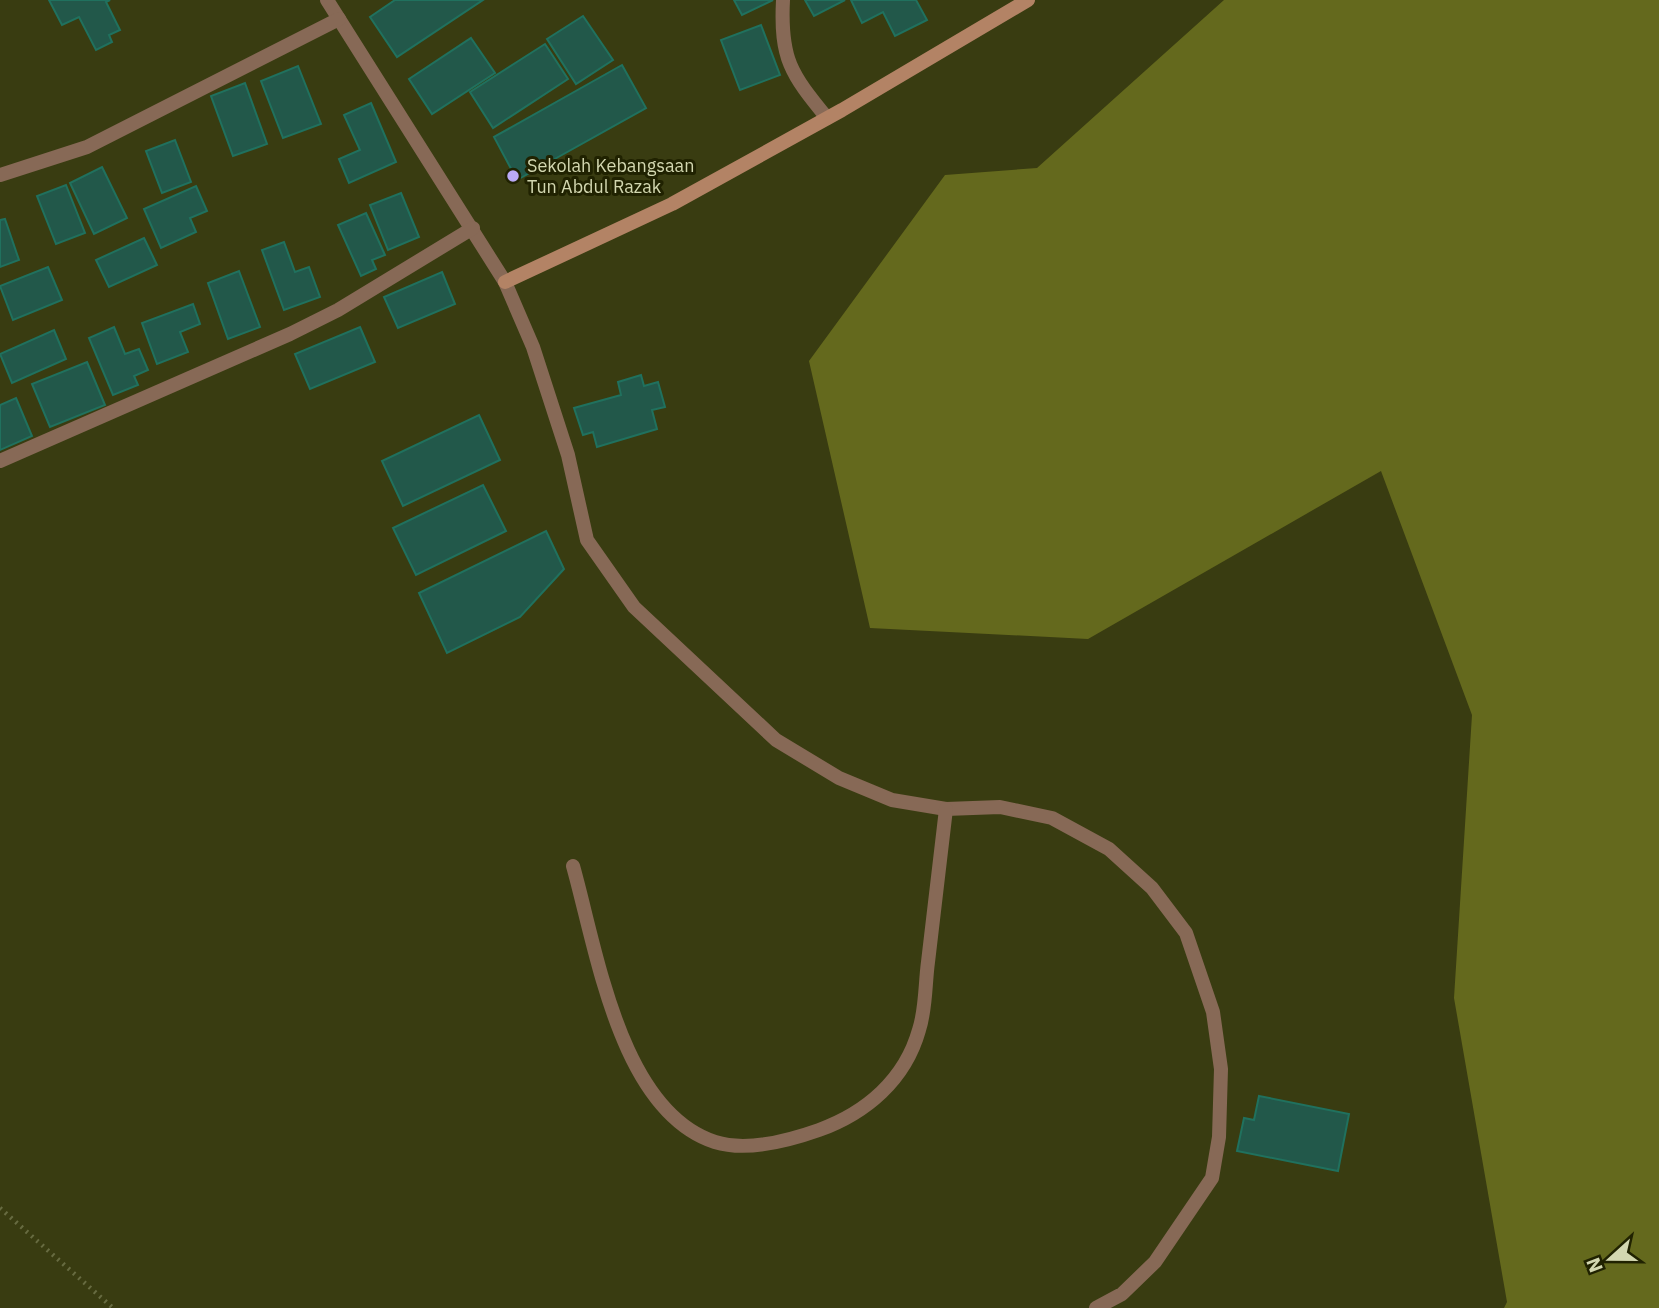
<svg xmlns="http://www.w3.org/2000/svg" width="1659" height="1308" font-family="'IBM Plex Sans',sans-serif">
<rect width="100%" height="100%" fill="#393c11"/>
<path fill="#64691d" d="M1224 0H1659V1308H1504L1507 1302 1454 998 1472 715 1381 471 1088 639 870 628 809 361 945 175 1037 168Z"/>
<g fill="#22584a" stroke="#20715e" stroke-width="2">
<path d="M49 0H110L106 2 120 30 109 35 112 42 96 50 79 17 62 25Z"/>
<path d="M395 0H483L397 57 370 17Z"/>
<path d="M734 0H773L742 15Z"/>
<path d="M805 0H845L814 16Z"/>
<path d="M851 0H916L927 20 895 36 883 12 862 23Z"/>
<path d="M583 16 613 60 576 84 547 39Z"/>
<path d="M761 25 780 75 740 90 721 40Z"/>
<path d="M471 38 495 73 432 114 409 79Z"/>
<path d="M545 44 568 79 493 128 470 92Z"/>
<path d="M622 65 646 108 517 180 494 137Z"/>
<path d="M298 66 321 124 283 138 261 81Z"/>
<path d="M245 83 267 144 233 156 211 96Z"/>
<path d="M371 103 396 162 349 183 339 159 360 150 344 115Z"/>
<path d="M175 140 191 182 162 193 146 151Z"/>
<path d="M102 167 127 218 94 234 70 183Z"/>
<path d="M66 185 85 233 56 244 37 196Z"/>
<path d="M196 186 207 211 190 218 196 232 161 248 144 209Z"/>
<path d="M401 193 419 237 388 250 370 205Z"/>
<path d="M366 213 385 255 372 260 376 269 361 276 338 225Z"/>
<path d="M5 219 19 260 0 267V220Z"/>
<path d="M144 238 157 265 109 287 96 260Z"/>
<path d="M284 242 295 272 309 267 320 297 284 310 262 250Z"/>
<path d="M48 267 62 300 13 320 0 286Z"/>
<path d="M239 271 260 327 228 339 208 283Z"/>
<path d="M442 272 455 304 398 328 384 297Z"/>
<path d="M193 304 200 324 180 332 188 352 157 364 142 323Z"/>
<path d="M114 327 125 354 139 349 148 370 134 376 138 385 113 395 89 338Z"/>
<path d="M360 327 375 362 310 389 295 354Z"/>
<path d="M54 330 66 359 12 383 0 354Z"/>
<path d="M87 362 105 405 50 427 32 384Z"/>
<path d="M641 375 644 386 658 382 665 407 652 410 657 429 597 447 593 432 583 435 574 408 621 395 618 382Z"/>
<path d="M16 398 32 436 0 450V405Z"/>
<path d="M479 415 500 460 403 506 382 461Z"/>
<path d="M483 485 506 531 416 575 393 528Z"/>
<path d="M546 531 564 569 520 617 447 653 419 593Z"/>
<path d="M1259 1096 1349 1114 1338 1171 1237 1151 1244 1118 1254 1120Z"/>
</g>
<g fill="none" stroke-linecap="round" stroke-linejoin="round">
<path stroke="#676b41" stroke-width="4.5" stroke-dasharray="2 5" stroke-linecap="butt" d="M0 1208 113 1308"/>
<path stroke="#876956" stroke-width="14" d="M783 0C780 59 791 74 827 118"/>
<g stroke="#876956" stroke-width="14">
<path d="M327 0 505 282 533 347 568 455 587 540 634 607 776 740 839 778 892 800 946 809 1000 807 1052 818 1109 849 1152 888 1186 933 1213 1012 1221 1069 1219 1137 1212 1178 1155 1262 1122 1294 1096 1308"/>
<path d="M0 175 87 147 339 19"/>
<path d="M0 461 290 334 338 310 473 228"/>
<path d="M573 866C597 951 620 1111 715 1142 747 1152 788 1141 819 1130 866 1113 905 1080 919 1030 926 1009 925 984 928 962 934 911 940 860 946 809"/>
</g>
<path stroke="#b38365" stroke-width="14" d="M505 282 672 204 842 110 1028 0"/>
</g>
<circle fill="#baaaf6" stroke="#202201" stroke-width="2.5" cx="513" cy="176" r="7"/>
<g text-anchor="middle" stroke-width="6" stroke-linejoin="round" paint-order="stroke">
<g font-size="18" fill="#d3d7b0" stroke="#202201" text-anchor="start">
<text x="527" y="172">Sekolah Kebangsaan<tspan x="527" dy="21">Tun Abdul Razak</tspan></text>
</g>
</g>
<g transform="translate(1610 1259) rotate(249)" stroke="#202201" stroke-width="5" paint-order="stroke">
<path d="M0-5L12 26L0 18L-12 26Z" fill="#d3d7b0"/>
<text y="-10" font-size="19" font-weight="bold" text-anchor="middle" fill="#d3d7b0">N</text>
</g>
</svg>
